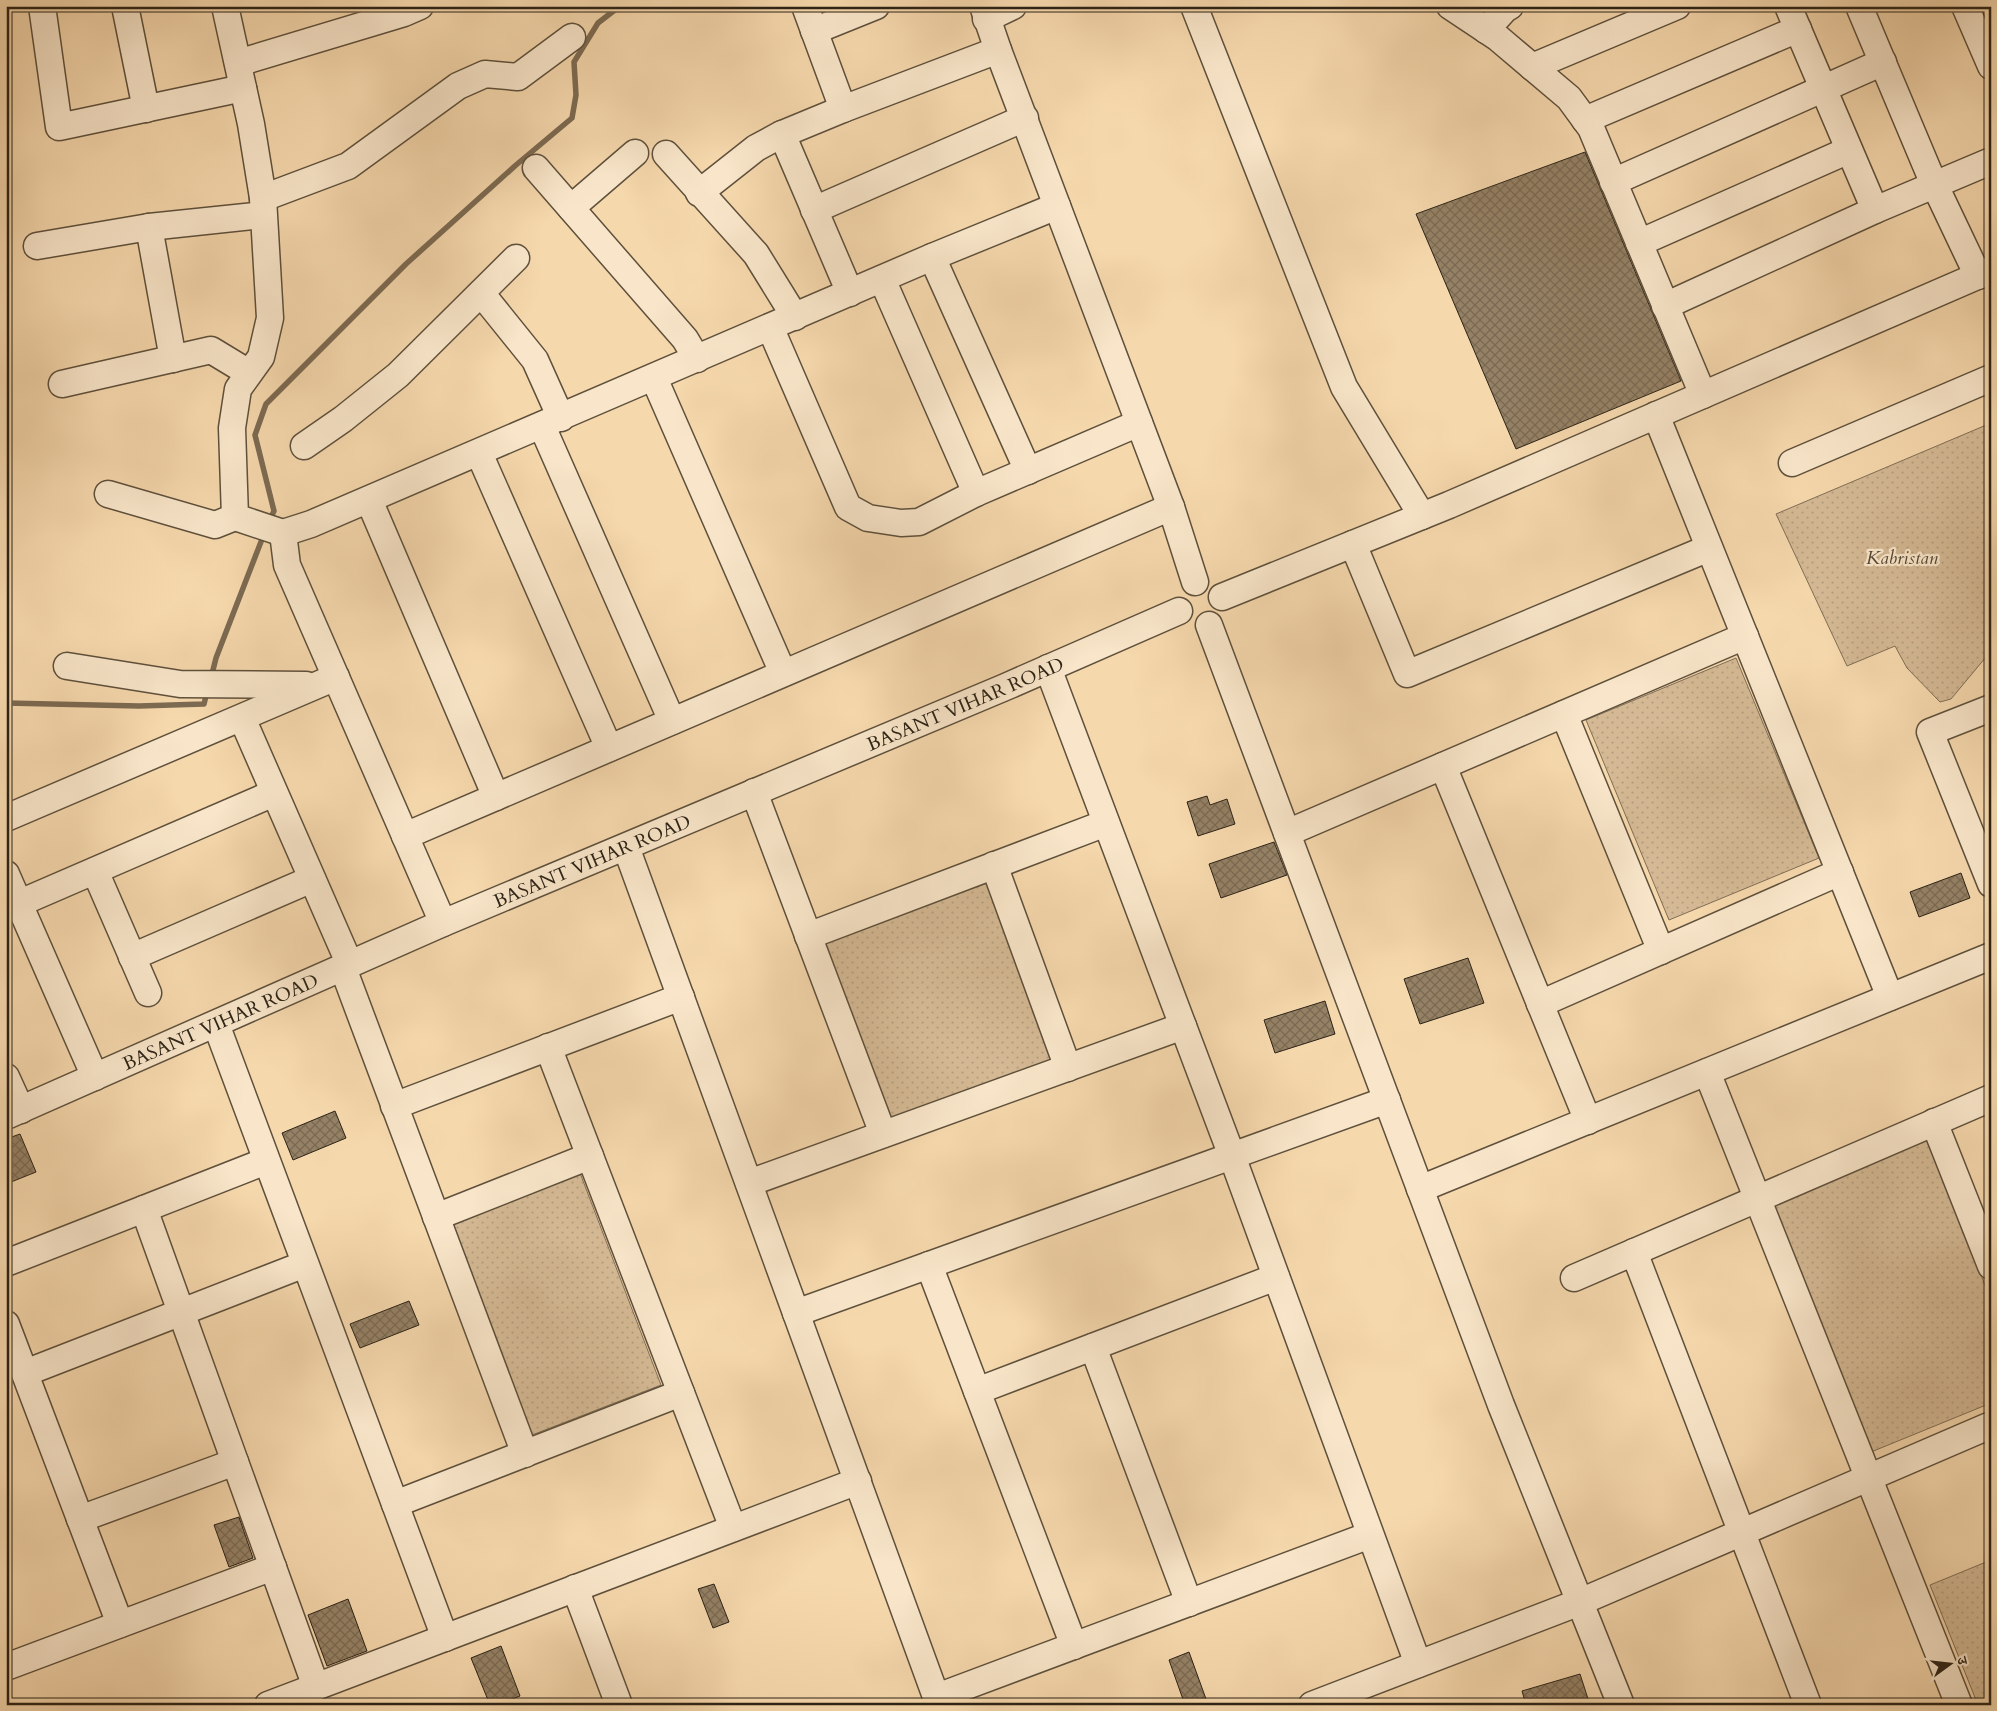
<svg xmlns="http://www.w3.org/2000/svg" width="1997" height="1711" font-family="Cardo,'Noto Serif Devanagari',serif">
<defs>
<pattern id="green-dots" width="8" height="8" patternUnits="userSpaceOnUse" patternTransform="scale(1.25)"><rect width="8" height="8" fill="#d4b994"/><path d="M2 2h.1M6 6h.1" fill="none" stroke="#b69f7f" stroke-width="1.8" stroke-linecap="round"/></pattern>
<pattern id="building-cross-hatch" width="8" height="8" patternUnits="userSpaceOnUse" patternTransform="scale(1.25)"><rect width="8" height="8" fill="#958165"/><path d="M0 0l8 8M0 8l8-8" fill="none" stroke="#7a6952"/></pattern>
</defs>
<rect width="100%" height="100%" fill="#f6d8ad"/>
<filter id="stains"><feTurbulence type="fractalNoise" baseFrequency=".004" numOctaves="4"/><feColorMatrix values="0 0 0 0 .2 0 0 0 0 .09 0 0 0 0 .02 0 0 0 .5 -.17"/></filter>
<radialGradient id="worn" r=".72"><stop offset=".6" stop-color="#630" stop-opacity="0"/><stop offset="1" stop-color="#630" stop-opacity=".3"/></radialGradient>
<g fill="url(#green-dots)" stroke="#806e56">
<path d="M1991 423V651L1951 699 1940 702 1907 668 1895 646 1847 666 1776 514Z"/>
<path d="M1736 658 1819 858 1669 920 1586 720Z"/>
<path d="M987 883 1051 1061 889 1119 825 941Z"/>
<path d="M1926 1139 1991 1300V1403L1871 1452 1769 1203Z"/>
<path d="M580 1173 661 1385 532 1435 451 1223Z"/>
<path d="M1991 1560V1705H1978L1930 1585Z"/>
</g>
<g fill="none" stroke-linecap="round" stroke-linejoin="round">
<g stroke="#7c6a52" stroke-width="5.5">
<path d="M269 521 274 511 255 435 266 404 406 264 516 165 572 118 576 95 574 62 598 23 620 6"/>
<path d="M211 678 216 658 264 534"/>
<path d="M6 703 139 706 204 704 207 692"/>
</g>
</g>
<g fill="url(#building-cross-hatch)" stroke="#2c2317">
<path d="M1585 152 1681 381 1516 449 1416 214Z"/>
<path d="M1207 796 1210 805 1227 799 1235 824 1198 836 1187 802Z"/>
<path d="M1274 842 1287 875 1221 898 1209 864Z"/>
<path d="M1961 873 1970 898 1919 917 1910 892Z"/>
<path d="M1468 958 1484 1003 1420 1024 1404 979Z"/>
<path d="M1325 1001 1335 1034 1275 1053 1264 1020Z"/>
<path d="M335 1111 346 1138 293 1160 282 1133Z"/>
<path d="M20 1134 36 1172 6 1184V1139Z"/>
<path d="M409 1301 419 1325 360 1348 350 1324Z"/>
<path d="M239 1517 253 1558 229 1567 214 1525Z"/>
<path d="M714 1584 729 1622 713 1628 698 1589Z"/>
<path d="M348 1599 367 1651 327 1666 308 1615Z"/>
<path d="M501 1646 520 1696 498 1705H490L471 1658Z"/>
<path d="M1189 1652 1206 1699 1185 1705 1169 1660Z"/>
<path d="M1580 1674 1590 1705H1526L1522 1691Z"/>
</g>
<g fill="none" stroke-linecap="round" stroke-linejoin="round">
<defs>
<g id="minor">
<path d="M42 6 59 127 243 88"/>
<path d="M125 6 146 109"/>
<path d="M225 6 251 124 263 198 270 318 261 357 238 389 232 428 235 517 283 533 311 524 932 257 1057 206"/>
<path d="M805 6 843 109"/>
<path d="M983 6 998 50 1171 507 1195 582"/>
<path d="M1194 6 1344 387 1422 516"/>
<path d="M1450 6 1498 38 1569 98 1591 128 1703 395"/>
<path d="M1788 6 1875 210"/>
<path d="M1859 6 1930 175 1978 276"/>
<path d="M1965 6 1991 66"/>
<path d="M986 19 1013 6"/>
<path d="M1486 30 1505 9 1510 6"/>
<path d="M814 31 876 6"/>
<path d="M238 63 404 13 420 6"/>
<path d="M1532 67 1677 6"/>
<path d="M1585 120 1798 29"/>
<path d="M782 134 850 293"/>
<path d="M666 154 756 254 795 317"/>
<path d="M536 168 685 339 697 359"/>
<path d="M1613 182 1883 62"/>
<path d="M699 193 756 148 780 135 843 109 998 50"/>
<path d="M263 198 348 166 458 86 485 74 518 77 572 37"/>
<path d="M571 208 635 153"/>
<path d="M814 210 1025 118"/>
<path d="M149 227 263 215"/>
<path d="M1639 243 1849 150"/>
<path d="M37 246 149 227 173 359"/>
<path d="M932 257 1028 471"/>
<path d="M882 279 976 493"/>
<path d="M481 293 535 360 561 418"/>
<path d="M1665 306 1875 210 1991 161"/>
<path d="M770 327 848 507 868 518 901 523 919 522 976 493 1139 423"/>
<path d="M654 378 783 673"/>
<path d="M62 384 211 350 249 373"/>
<path d="M1656 415 1890 997"/>
<path d="M542 426 672 721"/>
<path d="M304 446 343 419 398 375 516 258"/>
<path d="M479 453 609 748"/>
<path d="M1792 463 1991 378"/>
<path d="M108 494 215 525 235 517"/>
<path d="M369 500 496 797"/>
<path d="M283 533 287 565 443 923"/>
<path d="M1353 544 1407 674 1709 548"/>
<path d="M1222 597 1449 505 1991 270"/>
<path d="M1209 625 1501 1405 1621 1705"/>
<path d="M67 666 180 684 306 685"/>
<path d="M1048 668 1232 1156 1418 1664"/>
<path d="M1991 708 1930 732 1991 884"/>
<path d="M1564 714 1661 951"/>
<path d="M242 718 350 965"/>
<path d="M1443 766 1588 1121"/>
<path d="M754 792 883 1134"/>
<path d="M6 818 336 677"/>
<path d="M1287 833 1745 636"/>
<path d="M405 836 1171 507"/>
<path d="M626 847 939 1705"/>
<path d="M994 865 1068 1068"/>
<path d="M95 871 148 993"/>
<path d="M6 874 95 1077"/>
<path d="M6 909 274 793"/>
<path d="M808 936 1106 823"/>
<path d="M132 957 312 879"/>
<path d="M343 968 525 1454"/>
<path d="M1540 1004 1840 872"/>
<path d="M216 1024 445 1638"/>
<path d="M548 1047 733 1528"/>
<path d="M1707 1072 1959 1705"/>
<path d="M6 1077 21 1110"/>
<path d="M394 1106 681 997"/>
<path id="s1" d="M6 1116 443 923 1003 688 1179 611"/>
<path d="M1934 1122 1991 1266"/>
<path d="M749 1183 1183 1026"/>
<path d="M1420 1189 1991 956"/>
<path d="M144 1209 316 1687"/>
<path d="M436 1217 590 1156"/>
<path d="M1634 1252 1808 1705"/>
<path d="M6 1263 266 1161"/>
<path d="M929 1265 1074 1646"/>
<path d="M1574 1278 1991 1098"/>
<path d="M796 1313 1387 1100"/>
<path d="M6 1324 120 1624"/>
<path d="M1093 1347 1189 1603"/>
<path d="M25 1373 305 1264"/>
<path d="M977 1391 1276 1277"/>
<path d="M395 1504 681 1393"/>
<path d="M80 1519 235 1462"/>
<path d="M575 1588 619 1705"/>
<path d="M6 1667 273 1567"/>
<path d="M937 1697 1370 1535"/>
<path d="M268 1705 858 1481"/>
<path d="M1312 1705 1580 1602 1991 1425"/>
</g>
</defs>
<use href="#minor" stroke="#5e503c" stroke-width="29"/>
<use href="#minor" stroke="#f9e6ca" stroke-width="26"/>
</g>
<g text-anchor="middle" stroke-width="4.5" stroke-linejoin="round" paint-order="stroke">
<g font-size="19" font-style="italic" fill="#564836" stroke="#f9e6ca">
<text x="1902" y="564">Kabristan</text>
</g>
<g font-size="19" fill="#2c2317" stroke="#f9e6ca">
<text dy="7" stroke="none"><textPath href="#s1" startOffset="1044">BASANT VIHAR ROAD</textPath></text>
<text dy="7" stroke="none"><textPath href="#s1" startOffset="639">BASANT VIHAR ROAD</textPath></text>
<text dy="7" stroke="none"><textPath href="#s1" startOffset="234">BASANT VIHAR ROAD</textPath></text>
</g>
</g>
<rect width="1997" height="1711" fill="none" stroke="#f6d8ad" stroke-width="25"/>
<rect x="8" y="8" width="1982" height="1696" fill="none" stroke="#2c2317" stroke-width="2.5"/>
<rect x="12" y="12" width="1972" height="1686" fill="none" stroke="#2c2317"/>
<g transform="translate(1950 1664) rotate(75)" stroke="#f9e6ca" stroke-width="4" paint-order="stroke">
<path d="M0-4L9 19L0 12L-9 19Z" fill="#2c2317"/>
<text y="-8" font-size="14" font-weight="bold" text-anchor="middle" fill="#2c2317">उ</text>
</g>
<rect width="100%" height="100%" filter="url(#stains)"/>
<rect width="100%" height="100%" fill="url(#worn)"/>
</svg>
